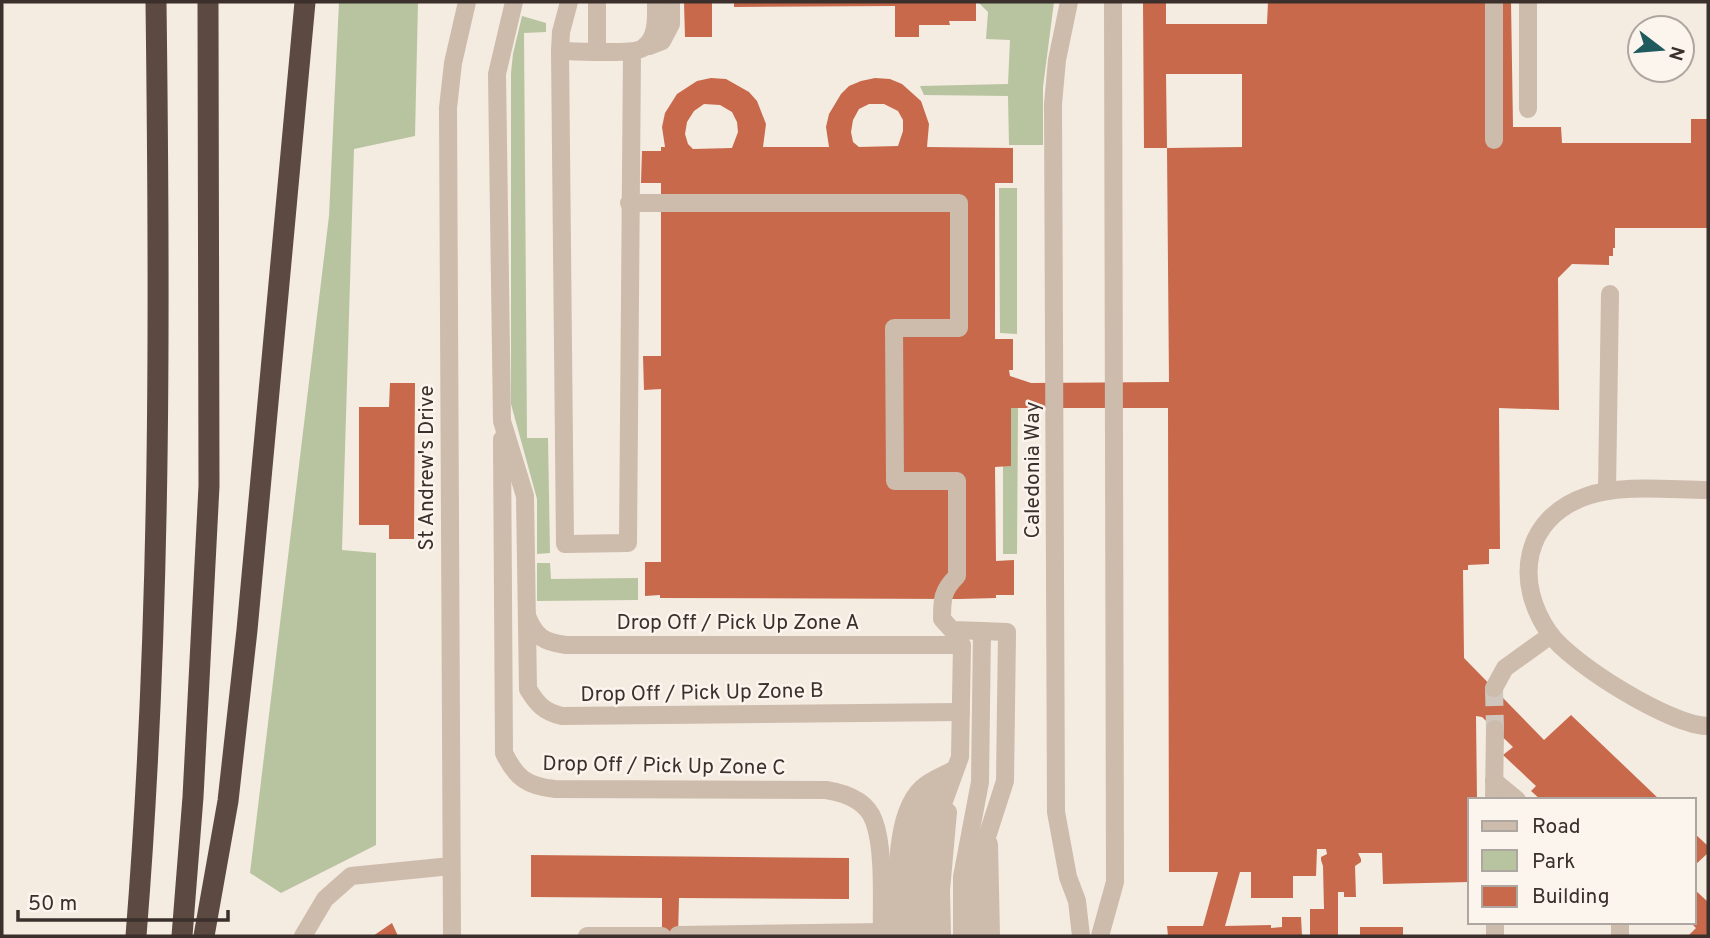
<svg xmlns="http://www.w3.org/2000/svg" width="1710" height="938" font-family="Overpass,sans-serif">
<rect width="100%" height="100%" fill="#f4ebe1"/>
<g fill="#b8c4a0">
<path d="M339 2H418L415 136 354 149 342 550 376 553V845L281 893 250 873 329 216Z"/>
<path d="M978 2H1054L1043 87V145H1009L1008 96 924 95 920 86 1008 84 1010 40 986 39 988 12Z"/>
<path d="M522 16 546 23V32L524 33 527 438H548L550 553 537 554V499L511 404V73L513 54Z"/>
<path d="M999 188H1017V334L1000 333Z"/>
<path d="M1011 408H1018L1017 554H1003V466H1011Z"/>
<path d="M537 563H550L551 579 638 578V600L537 601Z"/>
</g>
<g fill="#c8694b" fill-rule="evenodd">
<path d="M684 2H712V37H685Z"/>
<path d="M734 2H976V21H949L950 25H919V37H895V6L734 7Z"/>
<path d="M1143 2H1166V24H1267L1268 2H1511L1513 127H1561L1562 143H1691V119H1708V228H1615V248H1613V256H1609V265L1572 264 1558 278 1559 410 1499 408 1500 549H1489V564L1468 565V570H1463L1464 658 1544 740 1571 715 1660 800H1541L1531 791 1536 786 1503 755 1513 747 1482 717 1476 716 1477 800H1470L1469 882 1383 884 1382 853H1358L1361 859V862L1355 866 1356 897H1344V892H1338V936H1310V909H1324L1323 866 1321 860V857L1327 854 1326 849H1317L1316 876H1293V898H1251V872H1240L1225 926 1271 925V928L1282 927V917H1301L1302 936H1168L1167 926H1203L1218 872H1169L1168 408H1011V466L995 467 996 561 1014 560V595H996V598L959 599 660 598V595L645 596V562H661V389L644 390 643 356H661V183H641L642 151H661V147H665L662 127 665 113 677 94 697 81 711 78 726 79 749 92 757 101 766 124 763 147H829L826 127 829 114 841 94 849 86 861 81 875 78 890 79 902 84 921 101 929 124 927 147 1013 148V183H995V339H1013V370H1009L1010 376 1031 383 1169 382 1167 148 1242 147V74H1166L1167 148H1144ZM704 104 720 105 732 112 737 122 738 132 732 148 693 149 688 144 685 134 687 122 694 111ZM869 104H884L898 111 903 120V131L898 146 859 147 853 142 851 132 853 120 859 109Z"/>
<path d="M390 383H415L414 539H389V525H359V407H389Z"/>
<path d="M1694 833 1708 846V853L1694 866Z"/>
<path d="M531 855 849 858V899L679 898 678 936H662V898L531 897Z"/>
<path d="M1694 889 1708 902V936H1688L1696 928 1690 922H1694Z"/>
<path d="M392 923 398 936H373Z"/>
<rect x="1360" y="927" width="43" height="9"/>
</g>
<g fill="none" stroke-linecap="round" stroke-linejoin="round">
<path stroke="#cfc6bd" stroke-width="18" stroke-dasharray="18 9" stroke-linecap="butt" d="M1494 688 1495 729"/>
<g stroke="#cdbbac" stroke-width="18">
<path d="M514 2 497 74 502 421 525 496 528 689C537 704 544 712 562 716L961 712"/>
<path d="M569 2 561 32 560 51 565 544 628 543 632 52"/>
<path d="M597 2V52"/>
<path d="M1069 2 1057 60 1053 104 1056 812 1068 877 1077 901 1081 936"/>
<path d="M1494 2V140"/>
<path d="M649 46 662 41 671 24V2"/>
<path d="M560 51C576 51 633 55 643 48 658 38 656 17 656 2"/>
<path d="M1528 109V2"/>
<path d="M629 203H959V328H894L895 481H957V576C942 591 942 599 942 619L952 630 982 631 980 782 962 877V936"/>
<path d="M502 439 504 753C516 778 527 786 555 789L826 790C845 793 867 801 874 821 885 851 881 904 882 936"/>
<path d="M1607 490 1610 294"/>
<path d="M1708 490C1671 490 1622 484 1587 496 1523 518 1513 582 1550 634 1572 664 1671 726 1708 726"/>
<path d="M527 616C536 637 543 642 566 645H962L960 757 931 837 929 936"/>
<path d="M1494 688 1505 668 1551 635"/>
<path d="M1494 781 1517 800"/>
<path d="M1494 800 1495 729"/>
<path d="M989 844 991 936"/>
<path d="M1495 922V936"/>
<path d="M1620 922V936"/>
<path d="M678 935 882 932"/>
<path d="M303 936 325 899 351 876 451 866"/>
<path d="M452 936 448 108 453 63 467 2"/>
<path d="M587 936H662"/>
<path d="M899 936C898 897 891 817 922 788 930 780 945 775 955 769"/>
<path d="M915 936C916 908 910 847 920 823 926 809 935 798 945 787"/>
<path d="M942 936 941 890 948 812"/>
<path d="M976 936 977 868 1005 781 1007 632 982 631"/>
<path d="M1100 936 1115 882 1113 2"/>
</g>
<g stroke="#5c4a42" stroke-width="21">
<path d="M136 936C161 625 160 314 156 2"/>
<path d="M182 936 193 797 209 486 208 2"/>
<path d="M204 936 228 801 247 630 305 2"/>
</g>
</g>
<g text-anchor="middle" stroke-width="5" stroke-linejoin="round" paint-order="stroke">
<g font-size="21" fill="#3b302b" stroke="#fbf5ee">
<text transform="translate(426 468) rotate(-90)" y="7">St Andrew's Drive</text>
<text transform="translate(1032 470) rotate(-90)" y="7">Caledonia Way</text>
<text x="738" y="629">Drop Off / Pick Up Zone A</text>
<text transform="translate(702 692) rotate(-1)" y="7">Drop Off / Pick Up Zone B</text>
<text transform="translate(664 765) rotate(1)" y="7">Drop Off / Pick Up Zone C</text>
</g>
</g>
<rect width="1710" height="938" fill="none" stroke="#3b302b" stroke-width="7"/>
<rect x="1468" y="798" width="228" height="126" fill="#fbf5ee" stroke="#aea6a0" stroke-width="2"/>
<rect x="1482" y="821" width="35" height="10" fill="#cdbbac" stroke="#aea6a0" stroke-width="2"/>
<text x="1532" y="833" font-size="21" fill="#3b302b">Road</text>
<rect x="1482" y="850" width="35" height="21" fill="#b8c4a0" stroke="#aea6a0" stroke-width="2"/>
<text x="1532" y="868" font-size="21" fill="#3b302b">Park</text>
<rect x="1482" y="886" width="35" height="21" fill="#c8694b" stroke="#aea6a0" stroke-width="2"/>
<text x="1532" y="903" font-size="21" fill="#3b302b">Building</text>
<g transform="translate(1661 49) rotate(106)"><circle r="33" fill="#fbf5ee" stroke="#aea6a0" stroke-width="2"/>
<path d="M0-5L12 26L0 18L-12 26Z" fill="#1f5a5e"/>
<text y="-10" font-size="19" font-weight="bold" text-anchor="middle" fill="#3b302b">N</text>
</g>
<path d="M18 910v10h210v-10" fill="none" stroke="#3b302b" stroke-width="3.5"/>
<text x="28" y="910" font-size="21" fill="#3b302b" stroke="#fbf5ee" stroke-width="5" paint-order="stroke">50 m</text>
</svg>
